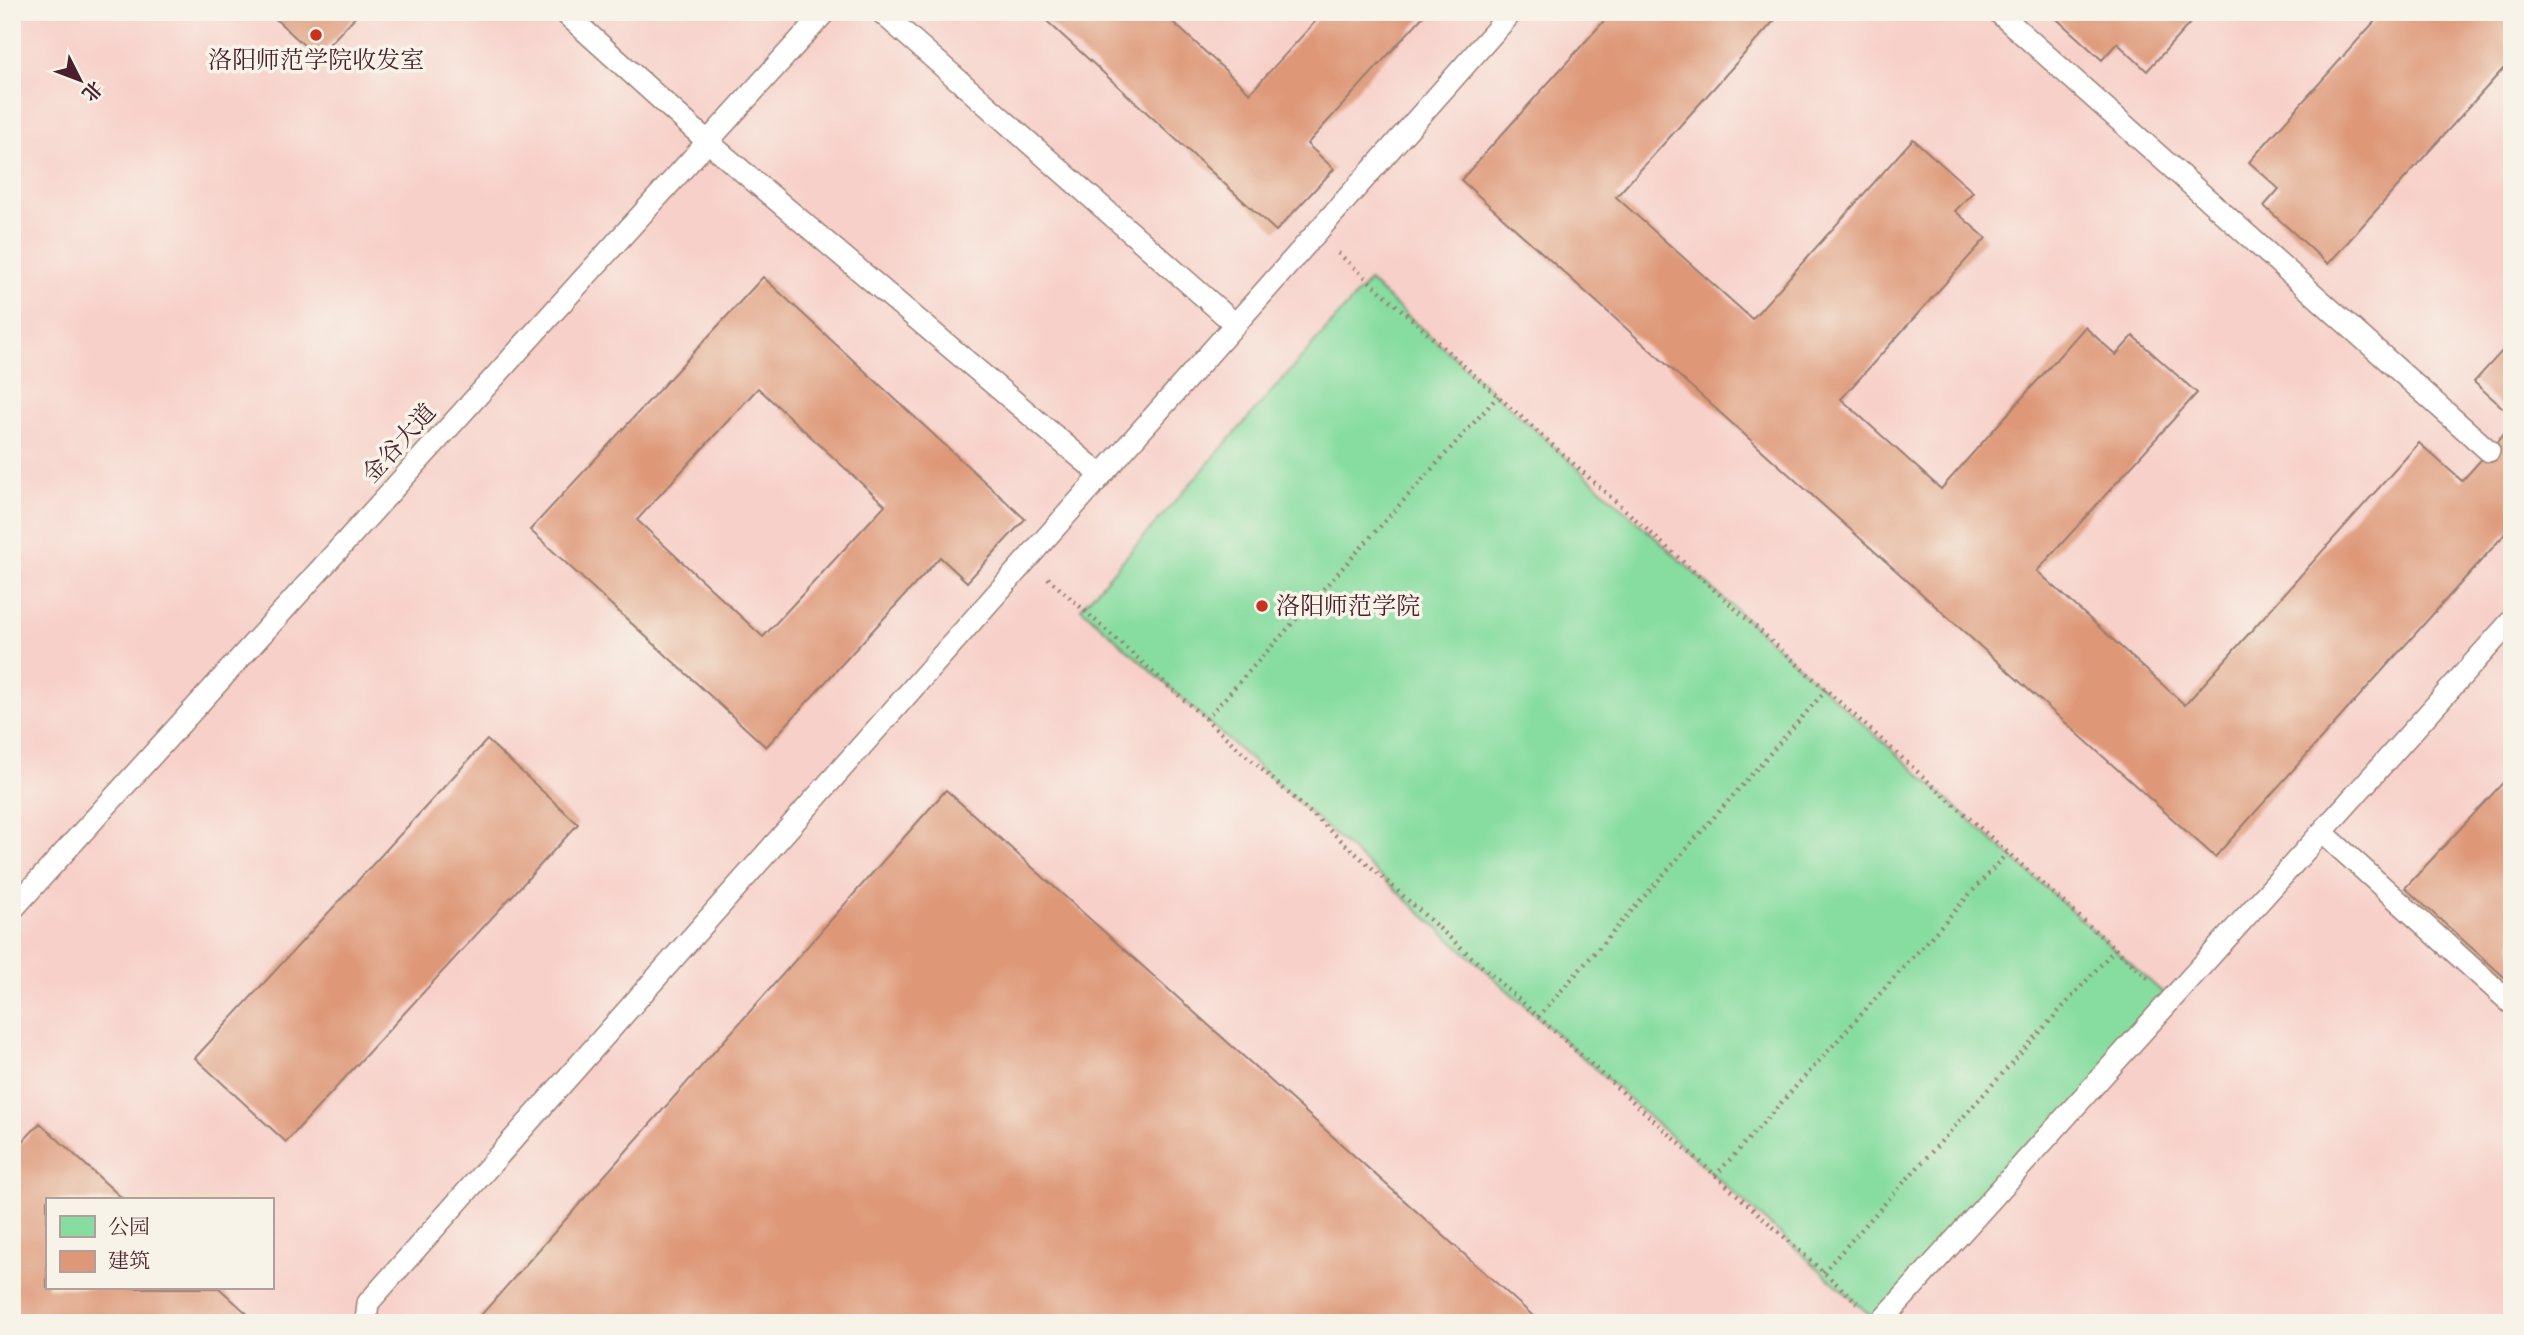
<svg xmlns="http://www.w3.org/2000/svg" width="2524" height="1335" font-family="'IM FELL Double Pica','Noto Serif SC',serif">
<rect width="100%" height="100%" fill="#f7f3e8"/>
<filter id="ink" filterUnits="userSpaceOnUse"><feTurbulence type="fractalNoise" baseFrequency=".0143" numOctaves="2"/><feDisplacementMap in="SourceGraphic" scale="14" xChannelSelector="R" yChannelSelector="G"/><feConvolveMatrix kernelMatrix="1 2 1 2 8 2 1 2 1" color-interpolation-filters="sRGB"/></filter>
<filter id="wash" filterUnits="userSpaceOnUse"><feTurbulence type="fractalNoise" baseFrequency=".00686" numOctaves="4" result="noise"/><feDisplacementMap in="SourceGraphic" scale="28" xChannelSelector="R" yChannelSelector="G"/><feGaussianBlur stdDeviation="1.57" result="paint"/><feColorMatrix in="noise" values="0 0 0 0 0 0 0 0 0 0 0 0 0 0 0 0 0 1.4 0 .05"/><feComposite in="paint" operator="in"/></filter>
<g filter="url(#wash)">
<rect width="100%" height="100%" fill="#ebdfbb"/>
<path fill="#f7d0c9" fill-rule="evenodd" d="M12 12H2512V1323H12ZM47 1200H271V1288H47Z"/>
<path fill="#87dda0" stroke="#687e66" stroke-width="2" d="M1369 281 2171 1000 1879 1323 1081 608Z"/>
<g id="blocks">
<g fill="#de9878" fill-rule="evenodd">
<path d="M268 12H360L317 57Z"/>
<path d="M1037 12H1162L1250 93 1324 12H1427L1307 144 1334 169 1276 231Z"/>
<path d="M1612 12H1782L1616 197 1752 319 1913 139 1973 192 1955 211 1986 238 1841 399 1941 489 2085 327 2116 355 2133 336 2197 393 2037 571 2185 705 2419 443 2462 481 2512 425V526L2215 857 1461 180Z"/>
<path d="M2049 12H2200L2147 71 2117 43 2102 60Z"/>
<path d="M2383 12H2512V59L2328 264 2264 206 2279 189 2249 162Z"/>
<path d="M763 277 1025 519 967 582 940 557 766 747 530 530ZM758 388 885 505 763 637 637 520Z"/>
<path d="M2512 340V416L2474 382Z"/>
<path d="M487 740 578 824 286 1142 195 1058Z"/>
<path d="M2512 773V984L2405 888Z"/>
<path d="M946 790 1541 1323H474Z"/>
<path d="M40 1123 124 1200H47V1288H219L253 1319 249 1323H12V1153Z"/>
</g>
</g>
</g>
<g filter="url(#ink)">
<use href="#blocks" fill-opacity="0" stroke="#9a7f73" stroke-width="2"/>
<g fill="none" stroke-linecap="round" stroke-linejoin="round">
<defs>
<g id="service">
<path d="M564 12 708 142 1101 475"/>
<path d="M881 12 1235 324"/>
<path d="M1998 12 2489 451"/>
<path d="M2322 832 2512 620"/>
<path d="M12 910 825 12"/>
<path d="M366 1323 368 1303 1512 12"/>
<path d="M1880 1323 2322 832 2512 1004"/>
</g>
</defs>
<use href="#service" stroke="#9a7f73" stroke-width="24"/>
<g stroke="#9a7f73" stroke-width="4.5" stroke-dasharray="2 5" stroke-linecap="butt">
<path d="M1338 253 2150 980"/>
<path d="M1048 578 1858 1303"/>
<path d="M1206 719 1498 396"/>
<path d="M1538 1017 1826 690"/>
<path d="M1715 1176 2007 853"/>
<path d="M1823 1272 2115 949"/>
</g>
<use href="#service" stroke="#fff" stroke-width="21"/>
</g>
</g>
<g fill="#c8321e" stroke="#f7f3e8" stroke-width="2.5">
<circle cx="316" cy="35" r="7"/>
<circle cx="1262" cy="606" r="7"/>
</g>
<g text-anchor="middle" stroke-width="7" stroke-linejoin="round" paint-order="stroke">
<g font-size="24" fill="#4a1f2b" stroke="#f7f3e8">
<text x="316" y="68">洛阳师范学院收发室</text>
<text x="1276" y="614" text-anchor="start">洛阳师范学院</text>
</g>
<g font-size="24" fill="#4a1f2b" stroke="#f7f3e8">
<text transform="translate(399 443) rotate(-48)" y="8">金谷大道</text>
</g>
</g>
<rect width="2524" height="1335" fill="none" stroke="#f7f3e8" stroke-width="42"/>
<rect x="46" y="1198" width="228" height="91" fill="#f7f3e8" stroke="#b29e9c" stroke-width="2"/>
<rect x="60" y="1216" width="35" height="21" fill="#87dda0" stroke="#b29e9c" stroke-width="2"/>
<text x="108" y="1234" font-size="21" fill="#4a1f2b">公园</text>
<rect x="60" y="1251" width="35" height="21" fill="#de9878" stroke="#b29e9c" stroke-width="2"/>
<text x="108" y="1268" font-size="21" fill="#4a1f2b">建筑</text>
<g transform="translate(80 80) rotate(132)" stroke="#f7f3e8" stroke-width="5" paint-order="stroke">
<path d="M0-5L12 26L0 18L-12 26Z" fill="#4a1f2b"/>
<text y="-10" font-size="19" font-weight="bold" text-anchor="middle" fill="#4a1f2b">北</text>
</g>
</svg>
